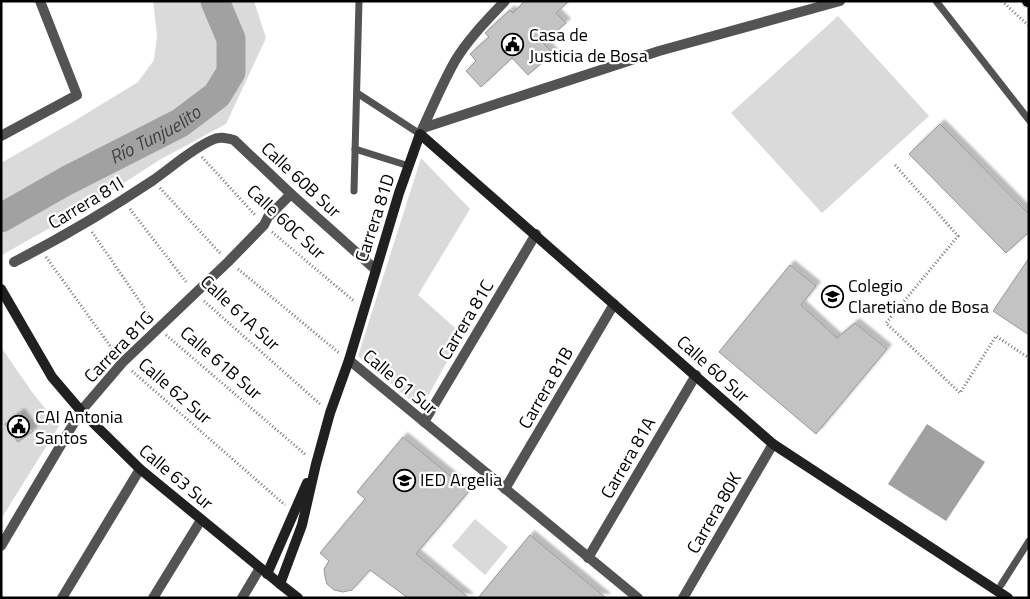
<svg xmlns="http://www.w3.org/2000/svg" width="1030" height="599" font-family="'Titillium Web',sans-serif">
<defs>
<filter id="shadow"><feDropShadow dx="4.5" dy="-4.5" stdDeviation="1" flood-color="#0004"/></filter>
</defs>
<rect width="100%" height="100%" fill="#fff"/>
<g fill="#dadada">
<path d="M153 1H254L266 38 226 124 161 159 85 208 2 255 1 253V163L71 123 138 82 154 60 157 35Z"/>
<path d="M838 16 929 116 822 213 731 113Z"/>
<path d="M421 158 470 209 418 295 462 334 421 409 358 356Z"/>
<path d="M1 347 32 392 59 426 1 519Z"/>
<path d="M475 519 508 547 485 575 452 546Z"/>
</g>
<path fill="#a1a1a1" d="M927 424 985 462 946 521 888 484Z"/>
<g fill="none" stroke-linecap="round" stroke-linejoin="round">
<path stroke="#a1a1a1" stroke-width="29" id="s1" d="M1 218 66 181 180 123 217 95 231 72V39L215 1"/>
</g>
<g fill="#c3c3c3" stroke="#979797" filter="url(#shadow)">
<path d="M525 1H569L556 13 566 23 543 43 553 53 528 75 512 58 481 87 466 71 476 61 470 54 489 37 485 33 510 10 513 13Z"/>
<path d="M940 124 1029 214V232L1006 253 909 154Z"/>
<path d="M1029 258V335L993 311Z"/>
<path d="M790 265 816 286 801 305 837 338 855 323 887 349 816 434 719 352Z"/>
<path d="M20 413 33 431 18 442 5 424Z"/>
<path d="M403 437 469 491 416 554 469 598H408L370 570 352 590 343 592 334 590 327 584 325 577 324 569 329 561 320 553 365 499 357 492Z"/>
<path d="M530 535 606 598H478Z"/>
</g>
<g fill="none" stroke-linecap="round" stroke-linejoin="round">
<defs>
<path id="primary" d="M1028 1H1029"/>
</defs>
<use href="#primary" stroke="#dbdbdb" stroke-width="15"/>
<g stroke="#757575" stroke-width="3" stroke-dasharray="1 2.5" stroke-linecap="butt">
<path d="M1002 1 1029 26"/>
<path d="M202 157 255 215"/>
<path d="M895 165 958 236 886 323 960 393 996 336 1029 358"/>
<path d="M160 188 220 253"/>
<path d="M130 209 187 283"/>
<path d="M92 232 152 319"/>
<path d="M272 232 355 302"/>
<path d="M46 257 116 354"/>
<path d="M238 269 339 353"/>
<path d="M204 301 320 404"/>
<path d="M166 335 306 455"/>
<path d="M132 371 285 505"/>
</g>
<g stroke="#535353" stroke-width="7">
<path d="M936 1 1029 120"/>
<path d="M357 93 420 134"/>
<path d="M355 149 409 166"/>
<path d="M354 191 359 1"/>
<path d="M1001 585 1029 541"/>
</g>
<g stroke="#535353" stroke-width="10">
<path d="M423 128 659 51 840 1"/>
<path d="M421 132C432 108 442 84 455 61 468 39 487 20 505 1"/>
<path d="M1 136 77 95 40 1"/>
<path d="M14 262C61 238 107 211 152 181 171 168 190 150 212 140 219 136 226 138 234 140L291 194 376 270"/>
<path d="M349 360 638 598"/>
<path d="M424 422 536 234"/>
<path d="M505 489 614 304"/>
<path d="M1 546 81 411 122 363 228 262 264 225 268 217 291 194"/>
<path d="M588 558 696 375"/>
<path d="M62 598 140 469"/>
<path d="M153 598 201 520"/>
<path d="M242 598 260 568"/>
<path d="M683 598 773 444"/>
</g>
<g stroke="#202020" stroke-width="10">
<path d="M1 289 52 377 81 411 140 469 280 584 298 598"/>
<path d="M267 574 307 483"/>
<path d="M280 584 302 525 316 464 330 413 349 360 399 193 420 134 773 444 1008 598"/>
</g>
<use href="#primary" stroke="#000" stroke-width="12"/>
</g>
<defs>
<symbol id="civic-ring" viewBox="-11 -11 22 22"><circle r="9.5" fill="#fff" stroke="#000" stroke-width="1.5"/><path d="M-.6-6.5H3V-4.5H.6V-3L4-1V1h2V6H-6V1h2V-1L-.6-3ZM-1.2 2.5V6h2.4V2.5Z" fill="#000"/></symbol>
<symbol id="school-ring" viewBox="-11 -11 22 22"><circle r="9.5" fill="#fff" stroke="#000" stroke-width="1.5"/><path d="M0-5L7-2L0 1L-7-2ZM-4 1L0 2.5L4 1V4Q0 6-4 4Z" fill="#000"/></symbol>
</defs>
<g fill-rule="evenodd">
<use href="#civic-ring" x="500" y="32" width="25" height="25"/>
<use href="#school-ring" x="820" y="284" width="25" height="25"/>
<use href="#civic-ring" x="6" y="414" width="25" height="25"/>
<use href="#school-ring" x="392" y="468" width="25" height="25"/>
</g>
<g text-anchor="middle" stroke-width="4.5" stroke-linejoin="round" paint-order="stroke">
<g font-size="18" fill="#000" stroke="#fff" text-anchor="start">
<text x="529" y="41">Casa de<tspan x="529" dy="21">Justicia de Bosa</tspan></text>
<text x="848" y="292">Colegio<tspan x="848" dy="21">Claretiano de Bosa</tspan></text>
<text x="35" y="423">CAI Antonia<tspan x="35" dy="21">Santos</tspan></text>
<text x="420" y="486">IED Argelia</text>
</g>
<g font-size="18" fill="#000" stroke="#fff">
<text transform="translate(301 180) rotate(43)" y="6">Calle 60B Sur</text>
<text transform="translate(86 203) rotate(-31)" y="6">Carrera 81I</text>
<text transform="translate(375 218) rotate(-72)" y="6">Carrera 81D</text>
<text transform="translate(286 222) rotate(43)" y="6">Calle 60C Sur</text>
<text transform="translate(240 313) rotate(43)" y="6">Calle 61A Sur</text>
<text transform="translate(466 320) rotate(-59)" y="6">Carrera 81C</text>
<text transform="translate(119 347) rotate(-46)" y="6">Carrera 81G</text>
<text transform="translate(221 363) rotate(41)" y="6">Calle 61B Sur</text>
<text transform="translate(713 369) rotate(42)" y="6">Calle 60 Sur</text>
<text transform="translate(400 382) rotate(40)" y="6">Calle 61 Sur</text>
<text transform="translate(546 388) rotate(-60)" y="6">Carrera 81B</text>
<text transform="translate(175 391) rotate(41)" y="6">Calle 62 Sur</text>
<text transform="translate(628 458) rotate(-60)" y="6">Carrera 81A</text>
<text transform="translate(176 477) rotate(40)" y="6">Calle 63 Sur</text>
<text transform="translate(714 513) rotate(-60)" y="6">Carrera 80K</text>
</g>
<g font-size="19" font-style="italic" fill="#424242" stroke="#fff">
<text dy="7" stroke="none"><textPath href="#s1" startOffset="175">Río Tunjuelito</textPath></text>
</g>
</g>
<rect width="1030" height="599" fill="none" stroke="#000000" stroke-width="5"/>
</svg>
